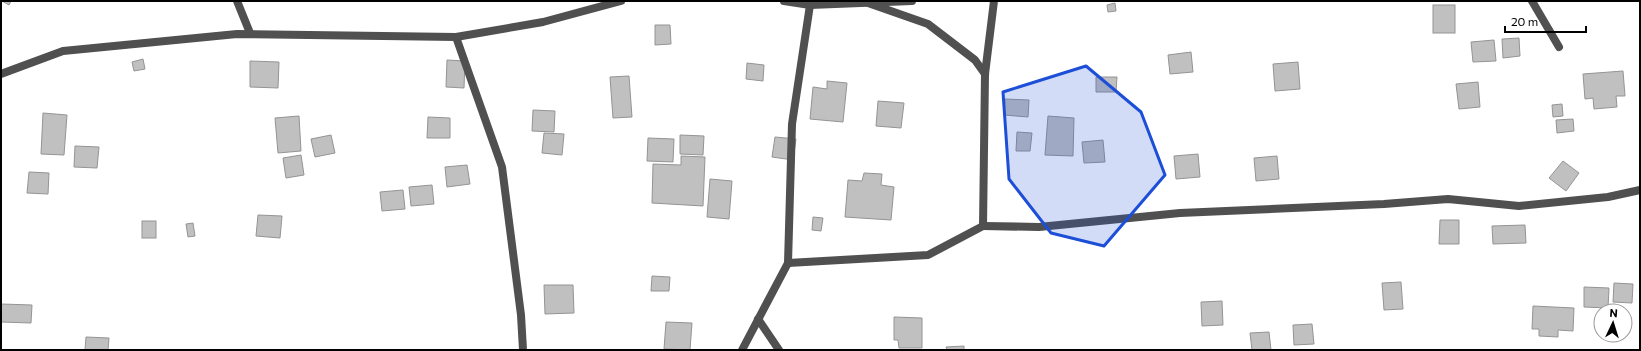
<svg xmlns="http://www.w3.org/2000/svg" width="1641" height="351" font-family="Commissioner,sans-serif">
<rect width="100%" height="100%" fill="#fff"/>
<g fill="#c0c0c0" stroke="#949494">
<path d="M2 1H11L9 5Z"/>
<path d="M1115 3 1116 11 1108 12 1107 5Z"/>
<rect x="1433" y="5" width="22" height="28"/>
<path d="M655 25H670L671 44 655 45Z"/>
<path d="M1519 38 1520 56 1503 58 1502 39Z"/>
<path d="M1494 40 1496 61 1473 62 1471 42Z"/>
<path d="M1191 52 1193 72 1170 74 1168 55Z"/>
<path d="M143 59 145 69 134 71 132 62Z"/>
<path d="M447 60 465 61 464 88 446 87Z"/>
<path d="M250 61 279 62 278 88 250 87Z"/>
<path d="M1298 62 1300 89 1275 91 1273 64Z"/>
<path d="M747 63 764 65 763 81 746 79Z"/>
<path d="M1623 71 1625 96H1616L1617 107 1594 109 1593 98 1585 99 1583 74Z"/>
<path d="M629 76 632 117 613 118 610 77Z"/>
<path d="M1096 77H1117L1116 92H1096Z"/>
<path d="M827 81 847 83 843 122 810 119 813 87 827 89Z"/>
<path d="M1478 82 1480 107 1459 109 1456 84Z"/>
<path d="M1005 99 1029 100 1028 117 1004 115Z"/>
<path d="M878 101 904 103 901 128 876 126Z"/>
<path d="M1562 104 1563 116 1553 117 1552 105Z"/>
<path d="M533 110 555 111 554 132 532 131Z"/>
<path d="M43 113 67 115 64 155 41 154Z"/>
<path d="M299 116 301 151 278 153 275 118Z"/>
<path d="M1048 116 1074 118 1073 156 1045 155Z"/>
<path d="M428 117 450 118V138H427Z"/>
<path d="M1573 119 1574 131 1557 133 1556 120Z"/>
<path d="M1017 132 1032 133 1030 151H1016Z"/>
<path d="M544 133 564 134 562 155 542 153Z"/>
<path d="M331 135 335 153 315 157 311 139Z"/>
<path d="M680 135 704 136 703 155 680 154Z"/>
<path d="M775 137 796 139 793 160 772 157Z"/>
<path d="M648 138 674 139 673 162 647 161Z"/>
<path d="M1103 140 1105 162 1084 163 1082 142Z"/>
<path d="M75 146 99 147 97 168 74 167Z"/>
<path d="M1198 154 1200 177 1176 179 1174 156Z"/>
<path d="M301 155 304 175 286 178 283 158Z"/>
<path d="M681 156 705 157 703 206 652 203 653 164 681 165Z"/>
<path d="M1277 156 1279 179 1256 181 1254 158Z"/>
<path d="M1563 161 1579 173 1566 191 1549 178Z"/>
<path d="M467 165 470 184 447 187 445 167Z"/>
<path d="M29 172 49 173 48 194 27 193Z"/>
<path d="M864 173 882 174 881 185 894 187 891 220 845 217 848 180 862 181Z"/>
<path d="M710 179 732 181 729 219 707 217Z"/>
<path d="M432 185 434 204 411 206 409 187Z"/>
<path d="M403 190 405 209 382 211 380 192Z"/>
<path d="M258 215 282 216 280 238 256 236Z"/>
<path d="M813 217 823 218 821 231 812 230Z"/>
<path d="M1440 220H1459V244H1439Z"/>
<rect x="142" y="221" width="14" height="17"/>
<path d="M193 223 195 236 188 237 186 224Z"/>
<path d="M1525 225 1526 243 1493 244 1492 226Z"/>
<path d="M652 276 670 277 669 291H651Z"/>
<path d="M1401 282 1403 309 1384 310 1382 283Z"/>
<path d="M1614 283 1633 284 1632 303 1613 302Z"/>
<path d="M544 285H573L574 313 545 314Z"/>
<path d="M1584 287 1609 288 1608 308 1584 307Z"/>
<path d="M1222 301 1223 325 1202 326 1201 302Z"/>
<path d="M1 304 32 305 31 323 1 322Z"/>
<path d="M1533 306 1574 308 1573 331 1558 330V337L1539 336V329H1532Z"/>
<path d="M894 317 922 318V348H899L898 340H894Z"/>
<path d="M666 322 692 323 690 350 664 349Z"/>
<path d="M1312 324 1314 344 1294 345 1293 325Z"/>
<path d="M1269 332 1271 350H1252L1250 333Z"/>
<path d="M86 337 109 338 108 350H85Z"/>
<path d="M964 346V350H947L946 347Z"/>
</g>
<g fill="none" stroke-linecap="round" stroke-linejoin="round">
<g stroke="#505050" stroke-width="8">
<path d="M237 1 250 33"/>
<path d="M784 1 810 5 912 1"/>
<path d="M1532 1 1559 47"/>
<path d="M868 3 928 24 975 60 985 74"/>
<path d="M456 37 502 167 521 315 523 350"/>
<path d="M1 74 63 51 237 34 456 37 543 22 621 1"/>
<path d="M983 226 1039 227 1180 213 1384 204 1448 199 1519 206 1608 197 1640 190"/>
<path d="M788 263 928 255 983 226 985 74 994 1"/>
<path d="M758 319 779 350"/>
<path d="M742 350 788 263 792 124 810 5"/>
</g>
</g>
<path fill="#1d4ed8" fill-opacity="0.2" stroke="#1d4ed8" stroke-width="3" stroke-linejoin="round" d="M1086 66 1141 112 1165 175 1104 246 1051 233 1009 179 1003 92Z"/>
<rect width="1641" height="351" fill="none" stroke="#000000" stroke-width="4"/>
<g transform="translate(1613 323) rotate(4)"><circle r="19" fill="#ffffff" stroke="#999999"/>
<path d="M0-3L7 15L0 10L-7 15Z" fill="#000000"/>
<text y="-6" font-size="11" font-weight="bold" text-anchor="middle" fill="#000000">N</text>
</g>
<path d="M1505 26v6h81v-6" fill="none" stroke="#000000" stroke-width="2"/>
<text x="1511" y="26" font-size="12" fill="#000000" stroke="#ffffff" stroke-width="3" paint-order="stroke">20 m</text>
</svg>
